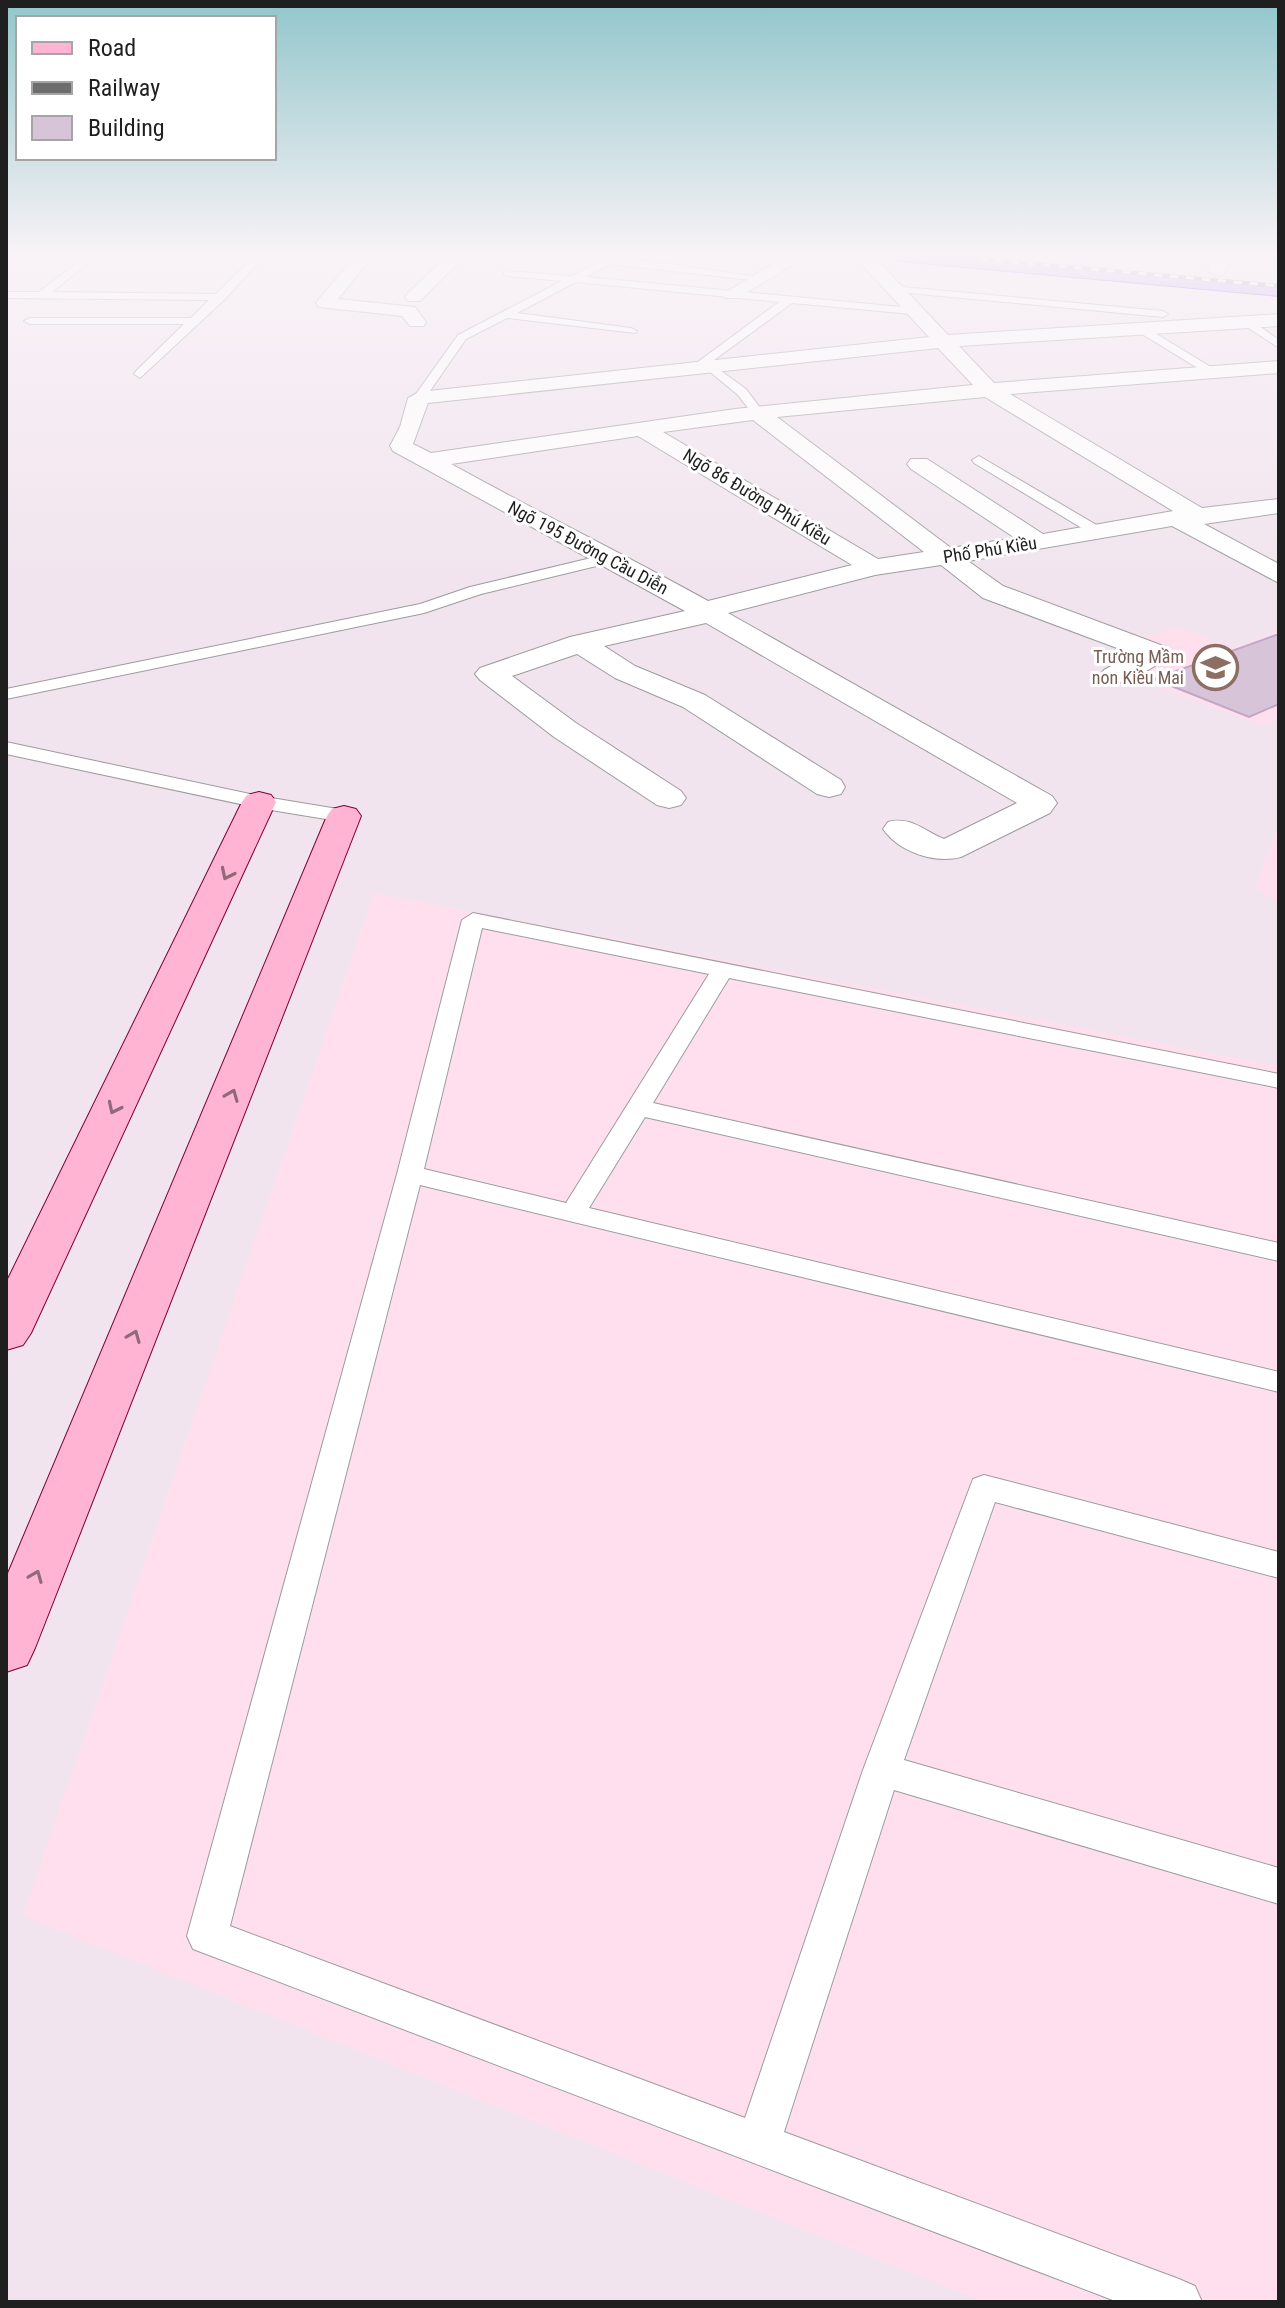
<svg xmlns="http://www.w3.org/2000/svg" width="1285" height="2308" font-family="'Roboto Condensed',sans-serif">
<rect width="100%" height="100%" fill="#f1e4ee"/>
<g fill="#ffdfee">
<path d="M1177 627 1234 648 1279 631V718L1261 725 1130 677 1172 657 1135 641Z"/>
<path d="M1279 822V903L1256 887Z"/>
<path d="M374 893 1279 1066V2302H985L23 1916Z"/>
</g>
<path fill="#d7c4d8" stroke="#c3a5c4" stroke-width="2" d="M1279 634V704L1249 717 1154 679Z"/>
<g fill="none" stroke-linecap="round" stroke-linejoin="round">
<defs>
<g id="lane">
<path d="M86 256H97L52 292 216 294 254 256H265L225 299 140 378 134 374 136 371 184 324H30L24 321 30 318H191L209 300 6 298V292H39Z"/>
<path d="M611 256 766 278 761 281 610 264 586 277 912 308 917 311 912 314 792 303 710 363 746 389 764 413 758 417 754 416 738 395 704 367 697 371 691 367 779 302 576 282 517 313 631 328 637 331 635 333 507 318 466 339 423 401H415L413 398 458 335 562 281 508 276 504 275V271L572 276Z"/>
<path d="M892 286 1163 311 1168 314 1163 317 888 291V287Z"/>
<path d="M1244 321H1252L1279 340V348L1244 325Z"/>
<path d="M1137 327H1145L1219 372 1209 375 1137 331Z"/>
<path d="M979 456 1105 530 1107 533 1105 536H1095L974 463 972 460Z"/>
<path d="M612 553 617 555V561L481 594 424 613 6 699V689L420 604 470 587Z"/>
<path d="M6 742 259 796 344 810 354 816 344 822 259 808 6 754Z"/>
<path d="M473 913 1279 1074V1088L729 978 653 1103 1279 1243V1261L645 1117 589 1208 1279 1372V1392L420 1185 230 1926 745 2118 863 1770 973 1479 984 1475 1279 1552V1578L995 1502 904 1760 1279 1868V1904L894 1790 784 2132 1179 2279 1195 2286 1202 2302H1118L193 1949 187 1936 397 1174 462 920ZM482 928 709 974 566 1203 424 1169Z"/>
</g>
<g id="street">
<path d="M356 256H373L338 299 415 307 426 322 424 326H410L402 316 319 307 316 303 319 299Z"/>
<path d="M447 256H465L420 301H408L405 297 408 293Z"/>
<path d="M786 256H807L738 298H726L723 294Z"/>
<path d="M863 256H879V262L948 335 1279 314V326L959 346 994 383 1279 361V373L1010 394 1202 508 1279 499V513L1204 524 1279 564V583L1172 526 968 561 1003 586 1166 647 1170 653 1166 659C1147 670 1126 688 1104 682L1099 676 1104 670 1133 654 983 598 941 565 875 575 728 613 1052 796 1057 803 1050 813 961 857C935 864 899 852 883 829L888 822C911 816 924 831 944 839L1017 803 706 623 604 646 635 666 705 695 841 780 845 787 841 794 829 797 817 794 683 707 615 678 577 654 512 676 576 723 681 791 686 798 681 805 669 808 657 805 554 737 480 680 475 674 480 668 570 637 685 611 393 451 390 446 400 427 408 398 419 392 929 337 864 267ZM938 348 973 385 735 409 431 453 413 444 428 403ZM985 397 1173 511 1043 534 927 459H911L907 464 911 469 1015 538 951 548 777 417ZM753 420 924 552 878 559 663 432ZM638 436 852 565 708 601C623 554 536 511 451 464Z"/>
<path d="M1195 256H1217L1229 264 1223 275 1217 276 1208 271 1211 266Z"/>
</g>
<g id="secondary">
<path d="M259 792 271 795 276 802 31 1333 23 1345 6 1350V1283L242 802 247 795Z"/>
<path d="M344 806 356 809 361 816 35 1648 27 1665 6 1672V1578L327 816 332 809Z"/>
</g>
<path id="highway" d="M891 256H956L1279 286V296L899 261Z"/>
</defs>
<use href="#lane" stroke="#9c9c9c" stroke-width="2"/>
<use href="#street" stroke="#9c9c9c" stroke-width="2"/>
<use href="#secondary" stroke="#7c002d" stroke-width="2"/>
<use href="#highway" stroke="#3b13ec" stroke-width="2"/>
<use href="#lane" fill="#fff" fill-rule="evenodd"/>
<use href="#street" fill="#fff" fill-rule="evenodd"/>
<use href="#secondary" fill="#ffb4d3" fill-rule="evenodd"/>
<use href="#highway" fill="#a984ef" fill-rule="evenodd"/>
<defs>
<path id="rail" d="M947 256 1279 286"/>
</defs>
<use href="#rail" stroke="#6d6d6d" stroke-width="4"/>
<use href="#rail" stroke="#fff" stroke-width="3" stroke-dasharray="8" stroke-linecap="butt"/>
</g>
<defs><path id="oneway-chevron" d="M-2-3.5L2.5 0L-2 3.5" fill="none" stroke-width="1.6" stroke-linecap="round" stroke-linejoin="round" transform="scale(2)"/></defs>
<g stroke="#8f6a79">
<use href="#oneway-chevron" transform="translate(227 874) rotate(116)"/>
<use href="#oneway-chevron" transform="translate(232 1095) rotate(-68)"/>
<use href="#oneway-chevron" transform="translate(114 1108) rotate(116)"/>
<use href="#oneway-chevron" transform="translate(134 1336) rotate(-68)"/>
<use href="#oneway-chevron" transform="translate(36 1576) rotate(-68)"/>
</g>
<linearGradient id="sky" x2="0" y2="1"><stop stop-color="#92c6cb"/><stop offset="0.44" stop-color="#f9f3f7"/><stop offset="1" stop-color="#f9f3f7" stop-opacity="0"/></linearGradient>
<rect width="1285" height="579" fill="url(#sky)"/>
<defs>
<symbol id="school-ring" viewBox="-11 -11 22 22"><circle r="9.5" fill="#fff" stroke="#8d6e63" stroke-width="1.5"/><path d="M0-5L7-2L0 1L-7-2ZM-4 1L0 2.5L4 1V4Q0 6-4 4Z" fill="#8d6e63"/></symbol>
</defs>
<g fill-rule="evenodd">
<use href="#school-ring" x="1190" y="642" width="51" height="51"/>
</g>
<g text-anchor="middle" stroke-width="6" stroke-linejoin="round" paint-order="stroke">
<g font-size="18" fill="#1f1f1f" stroke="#fff">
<text transform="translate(757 497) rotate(31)" y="6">Ngõ 86 Đường Phú Kiều</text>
<text transform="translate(588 548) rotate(28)" y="6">Ngõ 195 Đường Cầu Diễn</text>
<text transform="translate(990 550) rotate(-9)" y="6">Phố Phú Kiều</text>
</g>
<g font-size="18" fill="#785e54" stroke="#fff" text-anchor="end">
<text x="1184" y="663">Trường Mầm<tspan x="1184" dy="21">non Kiều Mai</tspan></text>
</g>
</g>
<rect width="1285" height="2308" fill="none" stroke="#1f1f1f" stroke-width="16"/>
<rect x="16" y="16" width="260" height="144" fill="#ffffff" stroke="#a5a5a5" stroke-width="2"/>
<rect x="32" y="42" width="40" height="12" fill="#ffb4d3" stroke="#a5a5a5" stroke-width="2"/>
<text x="88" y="56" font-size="24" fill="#1f1f1f">Road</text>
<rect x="32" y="82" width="40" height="12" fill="#6d6d6d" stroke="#a5a5a5" stroke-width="2"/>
<text x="88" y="96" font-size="24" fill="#1f1f1f">Railway</text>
<rect x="32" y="116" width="40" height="24" fill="#d7c4d8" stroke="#a5a5a5" stroke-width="2"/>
<text x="88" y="136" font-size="24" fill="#1f1f1f">Building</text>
</svg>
